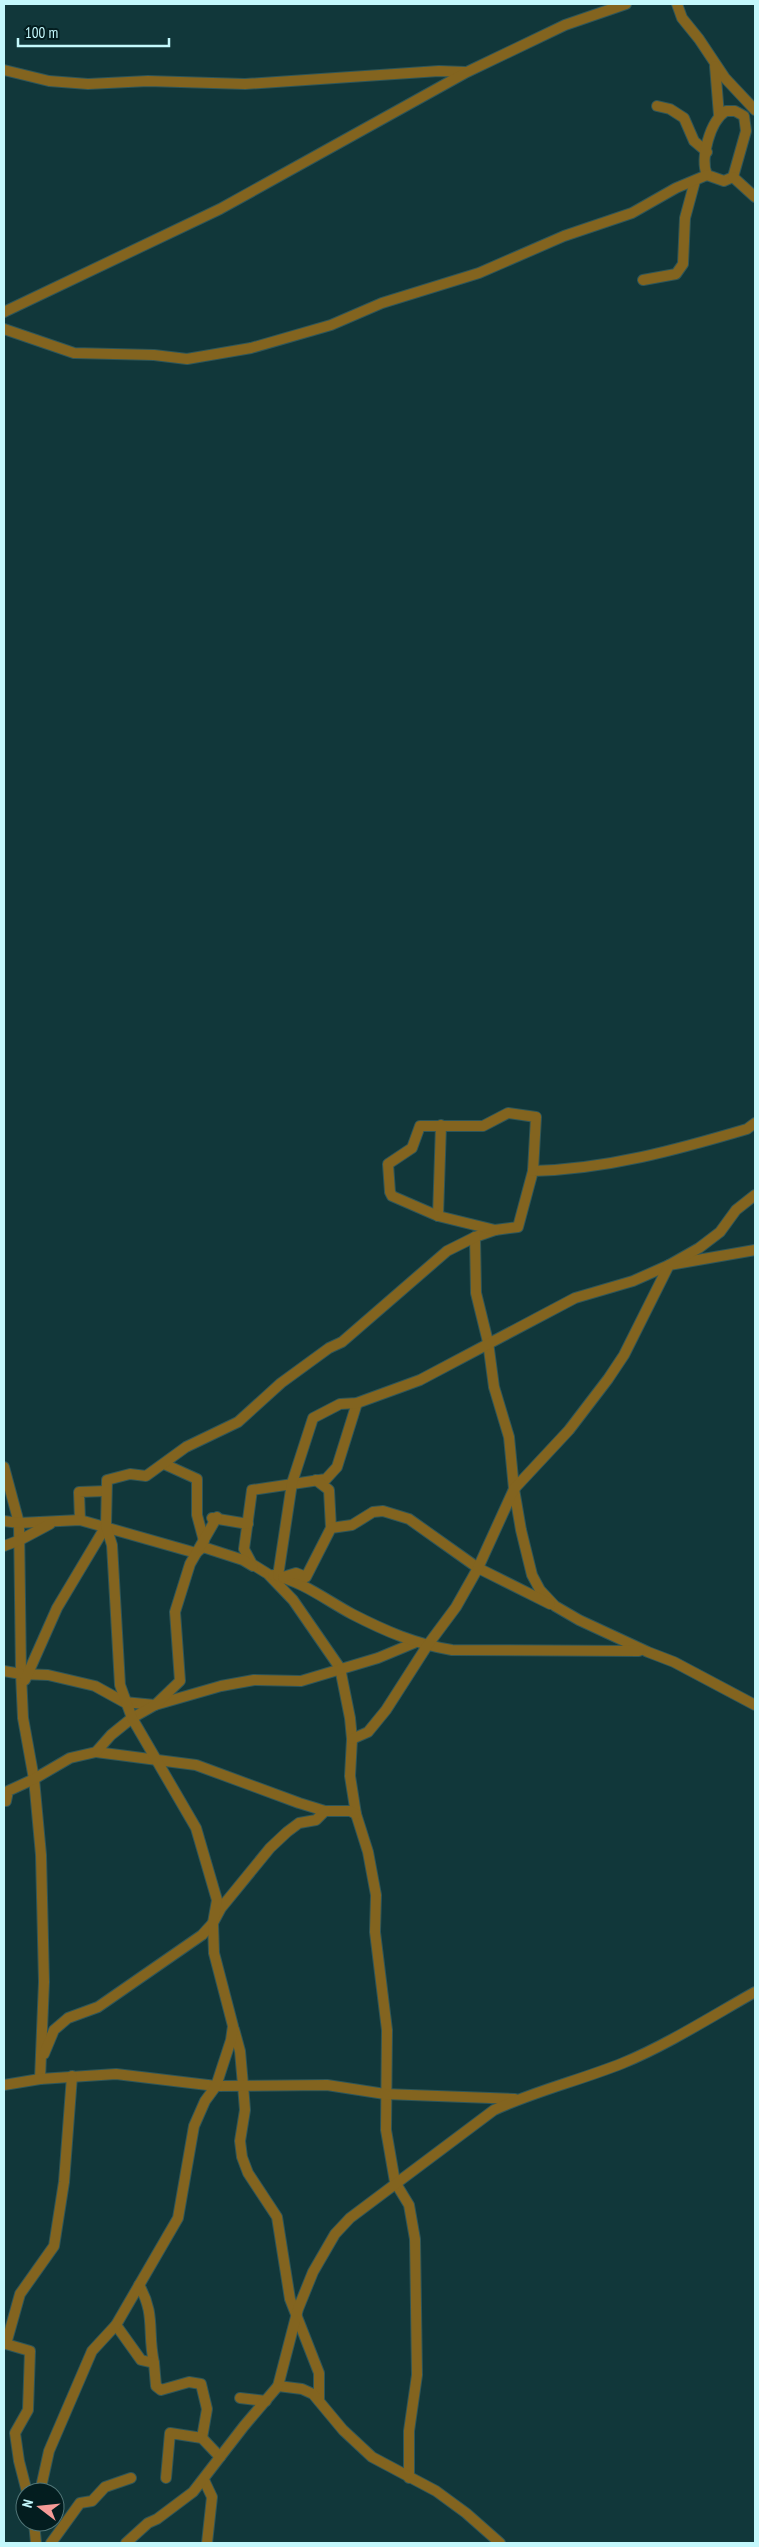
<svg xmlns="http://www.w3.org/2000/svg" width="759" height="2547" font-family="'PT Sans Narrow',sans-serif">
<rect width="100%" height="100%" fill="#11373a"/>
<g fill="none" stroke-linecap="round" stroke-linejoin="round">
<defs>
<g id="minor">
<path d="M677 4 682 18 699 39 725 78 755 110"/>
<path d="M715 66 719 115"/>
<path d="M4 70 49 81 88 84 148 81 245 84 439 71 466 72"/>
<path d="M657 106 670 109 684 118 694 141 707 152"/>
<path d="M726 111H735L744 116 746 131 733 177 724 181 707 175C700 158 710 121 726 111Z"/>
<path d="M733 177 755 197"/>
<path d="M643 280 676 274 683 264 685 218 695 181"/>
<path d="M4 312 220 209 467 72 565 25 626 4"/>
<path d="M4 329 74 353 154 355 187 359 251 348 331 325 382 303 479 273 564 236 632 213 676 188 707 175"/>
<path d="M755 1123 747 1129C676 1150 607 1169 533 1171L518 1227 495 1230 475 1237 476 1293 488 1342 494 1387 509 1437 514 1489 521 1530 532 1575 540 1590 555 1606 579 1620 648 1652 674 1662 755 1705"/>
<path d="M438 1216 441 1125"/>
<path d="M495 1230 438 1216 392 1196 390 1192 388 1164 412 1148 420 1126H483L508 1113 536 1117 533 1171"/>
<path d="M357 1403 337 1467 326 1479 252 1490 244 1549 252 1564 268 1574 293 1600 340 1668 350 1718 352 1739 350 1776 356 1814 368 1852 376 1895 375 1932 387 2030 386 2130 395 2182 409 2205 415 2239 417 2375 409 2431V2478"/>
<path d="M164 1464 197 1479V1515L204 1541"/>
<path d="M4 1467 19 1523 21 1674 48 1675 95 1686 124 1702 155 1705 221 1686 254 1680 301 1681 378 1658 414 1643"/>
<path d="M316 1480 329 1490 331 1528"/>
<path d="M212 1518 248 1524"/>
<path d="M80 1520 79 1492 106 1491"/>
<path d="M4 1521 19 1523 80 1520 196 1553"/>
<path d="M4 1546 20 1540 50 1524"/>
<path d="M196 1553 203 1547 243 1560 253 1566"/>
<path d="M273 1575C302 1581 326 1600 352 1614 385 1631 415 1644 452 1650L639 1651"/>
<path d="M278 1576 292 1483 313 1418 340 1404 357 1403 420 1380 575 1298 633 1281 669 1265 755 1250"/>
<path d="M283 1577 296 1573 306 1577 331 1528 352 1525 373 1512 383 1511 409 1519 478 1568 550 1604"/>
<path d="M4 1671 21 1674 23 1718 34 1779 41 1855 44 1982 40 2079"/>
<path d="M25 1680 57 1608 106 1526"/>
<path d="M352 1739 368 1732 386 1710 427 1646 456 1607 478 1568 514 1489 569 1430 608 1379 624 1355 669 1265 699 1248 720 1232 736 1210 755 1195"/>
<path d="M96 1752 196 1765 299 1803 325 1811H350L356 1814"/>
<path d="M4 1801H6L8 1791 34 1779 70 1758 96 1752 111 1735 132 1718 155 1705 180 1681 175 1612 190 1564 217 1517"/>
<path d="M234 2029 240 2051 243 2085 245 2110 240 2141 242 2157 248 2173 277 2217 290 2299 319 2373V2400"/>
<path d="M44 2054 54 2030 68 2018 98 2007 202 1935 213 1923 221 1908 270 1848 287 1832 299 1823 316 1820 325 1811"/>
<path d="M4 2085 40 2079 116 2074 216 2086 327 2085 385 2094 515 2099"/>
<path d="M139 2285C156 2315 147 2331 154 2363"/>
<path d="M116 2325 141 2360 154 2363 156 2386 161 2390 189 2382 201 2384 207 2409 202 2438"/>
<path d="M278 2386 302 2389 313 2394 343 2430 372 2457 436 2491 466 2513 500 2543"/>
<path d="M240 2398 266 2401"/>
<path d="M166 2478 170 2433 202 2438 220 2457"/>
<path d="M204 2480 212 2497 207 2543"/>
<path d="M27 2492 19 2461 15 2433 28 2410 30 2351 6 2344 20 2294 54 2246 64 2182 72 2076"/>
<path d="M40 2492 49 2451 92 2351 116 2325 178 2218 194 2126 205 2101 216 2086 231 2040 233 2026 214 1953 213 1923 217 1900 196 1828 132 1718 120 1685 112 1545 106 1526 107 1480 130 1474 146 1476 186 1447 238 1422 281 1383 329 1348 342 1342 447 1251 475 1237"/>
<path d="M34 2522 36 2543"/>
<path d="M51 2543 80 2503 92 2501 105 2487 131 2478"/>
<path d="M126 2543 148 2523 157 2519 193 2492 244 2426 278 2386 298 2309 313 2272 335 2234 350 2218 494 2110C535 2091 581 2080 623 2063 667 2045 714 2015 755 1992"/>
</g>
</defs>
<use href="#minor" stroke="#2e5659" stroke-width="12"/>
<use href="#minor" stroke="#83641f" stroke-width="10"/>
</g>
<rect width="759" height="2547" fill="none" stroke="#c4f8fc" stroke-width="10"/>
<g transform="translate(40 2507) rotate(286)"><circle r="24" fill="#031d1f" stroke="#507577"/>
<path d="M0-4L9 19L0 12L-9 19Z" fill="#f59b97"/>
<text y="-8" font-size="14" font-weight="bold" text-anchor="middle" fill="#c4f8fc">N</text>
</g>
<path d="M18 38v8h151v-8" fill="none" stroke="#c4f8fc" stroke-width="2.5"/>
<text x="25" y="38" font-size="15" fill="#c4f8fc" stroke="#031d1f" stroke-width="4" paint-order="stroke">100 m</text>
</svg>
